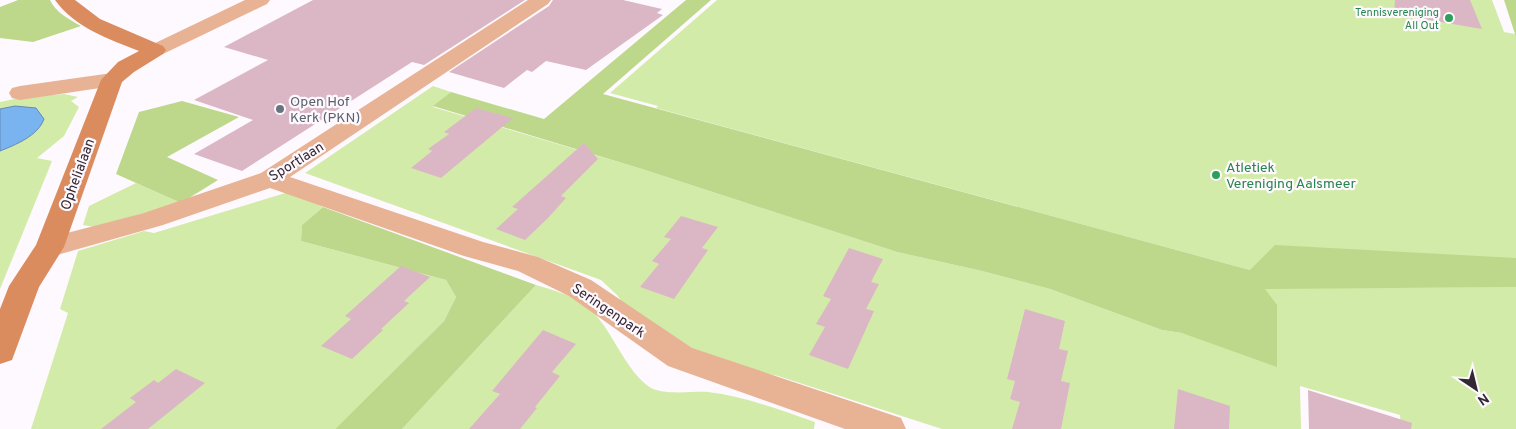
<svg xmlns="http://www.w3.org/2000/svg" width="1516" height="429" font-family="Overpass,sans-serif">
<rect width="100%" height="100%" fill="#fef9fe"/>
<g fill="#d3eba8">
<path d="M717 0H1492L1504 32 1515 34 1516 38V258L1250 270 656 108 658 106 610 93Z"/>
<path d="M433 86 451 92 433 107 642 169 897 252 982 271 1050 289 1162 330 1182 333 1264 288 1516 287V429H1401L1400 415 1300 386 1301 429H942L778 376 726 365 649 339 617 295 601 280 305 173Z"/>
<path d="M64 94 78 97 71 101 79 107 64 136 37 158 52 161 0 289V102L24 97Z"/>
<path d="M136 183 181 203 94 227 83 225 89 206Z"/>
<path d="M292 191 323 207 302 225 301 241 446 280 456 297 444 321 335 429H31L68 313 60 309 78 251 144 231 154 233Z"/>
<path d="M536 285C549 289 571 295 582 302 611 323 620 364 648 386 660 396 693 391 708 392 744 396 780 410 815 422L814 429H402Z"/>
</g>
<g fill="#bdd88a">
<path d="M18 0H50C55 12 70 20 81 26L33 42 0 38V7Z"/>
<path d="M686 0H711L603 94 1250 270 1275 245 1516 258V287L1265 289 1277 305V367L1182 333 1162 330 1050 289 982 271 897 252 642 169 433 106 451 92 544 119Z"/>
<path d="M1504 0H1516V38L1515 34Z"/>
<path d="M182 101 239 117 167 157 218 180 181 203 116 174 139 112Z"/>
<path d="M323 207 536 285 402 429H335L444 321 456 297 446 280 301 241 302 225Z"/>
</g>
<path fill="#79b4f0" stroke="#648ab7" d="M15 106 36 108 44 119C38 136 15 145 0 151V109Z"/>
<g fill="#dbb7c6">
<path d="M313 0H525L424 65 412 62 242 171 194 154 253 120 194 100 268 60 224 47Z"/>
<path d="M553 0H623L662 9 657 13 663 15 586 70 546 61 532 72 527 70 504 88 449 72 549 6Z"/>
<path d="M1395 0H1470L1482 29 1394 14Z"/>
<path d="M476 108 513 118 441 178 411 168 432 151 428 149 449 134 444 132Z"/>
<path d="M584 143 598 159 561 196 566 198 548 218 525 240 496 229 518 209 512 207Z"/>
<path d="M681 216 718 227 702 248 708 250 674 299 640 287 659 264 652 261 671 239 664 237Z"/>
<path d="M849 248 883 259 871 282 879 284 866 309 874 311 848 369 809 355 825 327 816 324 831 299 823 296Z"/>
<path d="M401 266 430 277 404 301 409 303 381 329 383 330 352 359 321 346 351 319 345 316Z"/>
<path d="M1025 309 1065 321 1059 349 1068 351 1061 381 1070 383 1061 429H1012L1020 402 1010 399 1015 381 1007 379Z"/>
<path d="M543 330 576 344 552 372 560 376 535 407 537 408 520 429H469L500 394 492 391Z"/>
<path d="M176 369 205 383 148 429H101L136 402 130 398 154 380 158 383Z"/>
<path d="M1178 389 1230 406 1229 429H1174Z"/>
<path d="M1308 390 1412 423 1411 429H1309Z"/>
</g>
<g fill="none" stroke-linecap="round" stroke-linejoin="round">
<g fill="#e8b294" fill-rule="evenodd">
<path d="M245 0H270L267 4 163 54 156 56 149 54 146 50 149 46Z"/>
<path d="M528 0H551L548 4 290 177 483 242 538 257 591 280 692 348 901 418 906 429H845L668 366 569 296 518 271 464 256 270 188 163 225 50 257 40 254 36 247 40 240 144 213 261 173Z"/>
<path d="M112 73 120 75 123 80 120 85 20 100 12 98 9 93 12 88 20 86Z"/>
</g>
<path fill="#db8c5f" fill-rule="evenodd" d="M55 0H75L100 19 163 46 166 50 163 54 134 72 122 82 64 247 39 287 12 360 0 364V309L9 286 36 245 101 80 118 62 139 51C109 39 75 28 55 0Z"/>
</g>
<g fill="#2e9e5b" stroke="#fef9fe" stroke-width="2">
<circle cx="1449" cy="18" r="5"/>
<circle cx="1216" cy="175" r="5"/>
</g>
<circle fill="#6b7280" stroke="#fef9fe" stroke-width="2" cx="280" cy="109" r="5"/>
<g text-anchor="middle" stroke-width="4.5" stroke-linejoin="round" paint-order="stroke">
<g font-size="11" fill="#27864d" stroke="#fef9fe" text-anchor="end">
<text x="1439" y="16">Tennisvereniging<tspan x="1439" dy="13">All Out</tspan></text>
</g>
<g font-size="14" fill="#5b616d" stroke="#fef9fe" text-anchor="start">
<text x="290" y="106">Open Hof<tspan x="290" dy="16">Kerk (PKN)</tspan></text>
</g>
<g font-size="14" fill="#322832" stroke="#fef9fe">
<text transform="translate(296 161) rotate(-32)" y="5">Sportlaan</text>
<text transform="translate(77 174) rotate(-70)" y="5">Ophelialaan</text>
<text transform="translate(609 310) rotate(34)" y="5">Seringenpark</text>
</g>
<g font-size="14" fill="#27864d" stroke="#fef9fe" text-anchor="start">
<text x="1226" y="172">Atletiek<tspan x="1226" dy="16">Vereniging Aalsmeer</tspan></text>
</g>
</g>
<g transform="translate(1476 389) rotate(145)" stroke="#fef9fe" stroke-width="4" paint-order="stroke">
<path d="M0-4L9 19L0 12L-9 19Z" fill="#322832"/>
<text y="-8" font-size="14" font-weight="bold" text-anchor="middle" fill="#322832">N</text>
</g>
</svg>
